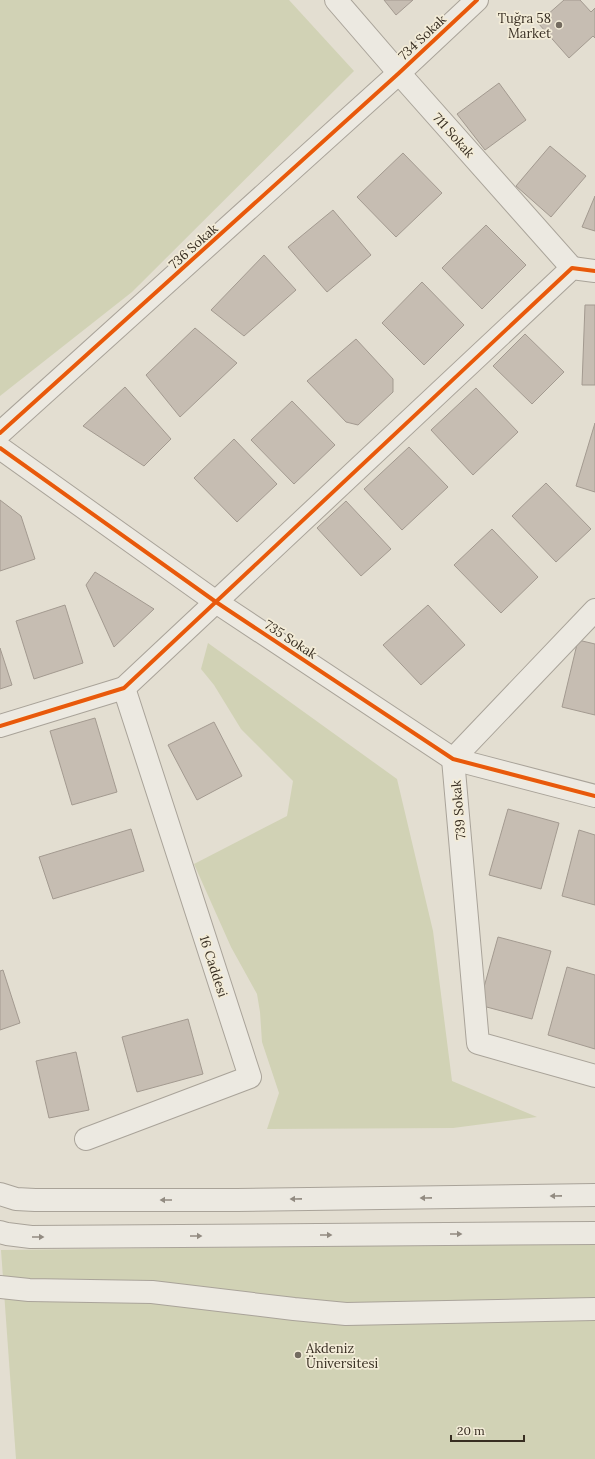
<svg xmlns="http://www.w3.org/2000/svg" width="595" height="1459" font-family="Lora,serif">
<rect width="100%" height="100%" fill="#e3ded1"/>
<g fill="#d1d2b5">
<path d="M0 0H289L354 71 132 292 0 396Z"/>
<path d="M208 643 397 779 433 931 452 1081 537 1117 453 1128 267 1129 279 1093 262 1042 260 1012 257 994 231 947 194 864 287 816 293 781 241 729 214 685 201 669Z"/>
<path d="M595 1243V1459H16L1 1250Z"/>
</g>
<g fill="#c6bdb2" stroke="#a39a90">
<path d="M384 0H413L396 15Z"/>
<path d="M564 0H580L591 12 595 8V38L593 36 569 58 538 23Z"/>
<path d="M499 83 526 120 485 150 457 114Z"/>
<path d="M550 146 586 176 551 217 516 186Z"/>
<path d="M403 153 442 193 396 237 357 197Z"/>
<path d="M595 196V231L582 227Z"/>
<path d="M333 210 371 255 327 292 288 247Z"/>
<path d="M486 225 526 265 482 309 442 268Z"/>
<path d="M264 255 296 290 244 336 211 310Z"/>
<path d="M422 282 464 325 424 365 382 323Z"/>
<path d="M585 305H595V385H582Z"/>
<path d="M195 328 237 363 180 417 146 375Z"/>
<path d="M525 334 564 372 532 404 493 366Z"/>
<path d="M356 339 393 379V392L358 425 346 422 307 381Z"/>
<path d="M125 387 171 439 144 466 83 426Z"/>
<path d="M476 388 518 432 473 475 431 430Z"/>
<path d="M292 401 335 445 294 484 251 440Z"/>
<path d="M595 423V492L576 486Z"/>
<path d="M234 439 277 484 237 522 194 478Z"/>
<path d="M409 447 448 487 402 530 364 489Z"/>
<path d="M546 483 591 529 556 562 512 516Z"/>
<path d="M0 500 21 516 35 559 0 571Z"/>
<path d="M346 501 391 549 361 576 317 528Z"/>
<path d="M492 529 538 577 501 613 454 565Z"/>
<path d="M95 572 154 609 114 647 86 585Z"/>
<path d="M65 605 83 663 34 679 16 621Z"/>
<path d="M428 605 465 645 421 685 383 645Z"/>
<path d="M578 640 595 644V715L562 707Z"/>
<path d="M0 648 12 685 0 689Z"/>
<path d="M95 718 117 792 72 805 50 731Z"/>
<path d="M214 722 242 776 197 800 168 745Z"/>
<path d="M508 809 559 823 541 889 489 875Z"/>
<path d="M131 829 144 871 53 899 39 857Z"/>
<path d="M579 830 595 835V905L562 896Z"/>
<path d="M498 937 551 951 532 1019 479 1005Z"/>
<path d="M567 967 595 975V1049L548 1035Z"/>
<path d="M3 970 20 1023 0 1030V971Z"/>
<path d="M188 1019 203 1074 137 1092 122 1037Z"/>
<path d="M76 1052 89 1110 49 1118 36 1061Z"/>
</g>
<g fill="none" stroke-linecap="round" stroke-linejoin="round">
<defs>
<g id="minor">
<path d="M336 0 399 73 572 268"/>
<path d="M0 433 399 73 477 0"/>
<path d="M0 448 216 602 453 759 595 796"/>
<path d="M595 610 453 759 478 1043 595 1076"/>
<path d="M0 726 124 688 572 268 595 271"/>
<path d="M86 1139 250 1077 124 688"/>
<path d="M0 1194 16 1199 35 1200H237L595 1195"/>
<path d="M0 1232 7 1234 31 1237 595 1233"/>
<path d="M0 1287 29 1290 152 1292 294 1309 346 1314 595 1309"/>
</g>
</defs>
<use href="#minor" stroke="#a9a399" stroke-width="24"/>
<use href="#minor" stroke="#ece9e1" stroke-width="22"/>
<defs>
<g id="cycleway">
<path d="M0 433 399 73 477 0"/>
<path d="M0 448 216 602 453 759 595 796"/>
<path d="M0 726 124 688 572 268 595 271"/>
</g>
</defs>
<use href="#cycleway" stroke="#f3ecd8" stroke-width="6"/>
<use href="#cycleway" stroke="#e8590c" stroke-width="4"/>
</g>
<defs><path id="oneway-solid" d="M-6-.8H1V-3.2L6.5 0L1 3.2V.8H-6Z"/></defs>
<g fill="#928b81">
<use href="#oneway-solid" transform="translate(556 1196) rotate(179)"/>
<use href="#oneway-solid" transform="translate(426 1198) rotate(179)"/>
<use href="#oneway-solid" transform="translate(296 1199) rotate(179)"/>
<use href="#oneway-solid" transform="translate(166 1200) rotate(-180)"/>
<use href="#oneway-solid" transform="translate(456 1234)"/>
<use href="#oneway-solid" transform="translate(326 1235)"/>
<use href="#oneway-solid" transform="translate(196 1236)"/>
<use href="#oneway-solid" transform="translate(38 1237)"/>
</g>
<g fill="#736b5f" stroke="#f3ecd8" stroke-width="1.5">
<circle cx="559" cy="25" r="4"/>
<circle cx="298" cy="1355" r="4"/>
</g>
<g text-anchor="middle" stroke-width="3.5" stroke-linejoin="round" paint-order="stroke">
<g font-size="13" fill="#372d21" stroke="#f3ecd8" text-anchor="end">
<text x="551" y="23">Tuğra 58<tspan x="551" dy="15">Market</tspan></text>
<text x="306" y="1353" text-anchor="start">Akdeniz<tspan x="306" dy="15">Üniversitesi</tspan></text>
</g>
<g font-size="13" fill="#372d21" stroke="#f3ecd8">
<text transform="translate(422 37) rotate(-43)" y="5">734 Sokak</text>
<text transform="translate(454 135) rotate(48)" y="5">711 Sokak</text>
<text transform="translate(193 246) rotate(-42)" y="5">736 Sokak</text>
<text transform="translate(291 639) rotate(33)" y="5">735 Sokak</text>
<text transform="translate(458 810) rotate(-95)" y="5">739 Sokak</text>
<text transform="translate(214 966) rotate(72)" y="5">16 Caddesi</text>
</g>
</g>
<path d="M451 1435v6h73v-6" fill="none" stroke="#372d21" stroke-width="2"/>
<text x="457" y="1435" font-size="12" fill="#372d21" stroke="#f3ecd8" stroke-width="3" paint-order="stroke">20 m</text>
</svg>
